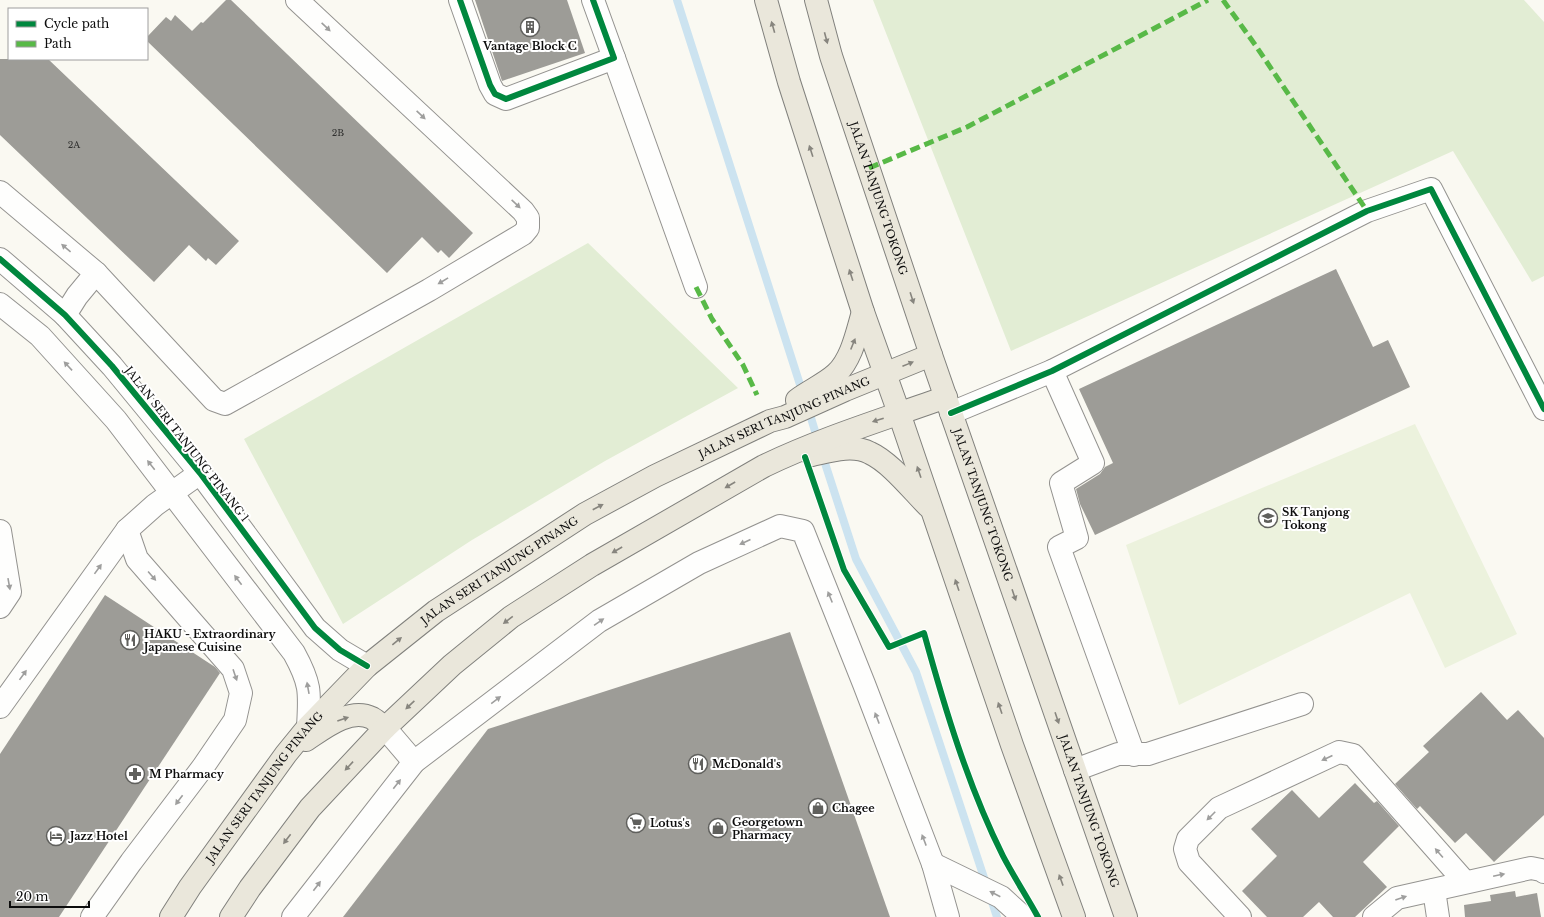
<svg xmlns="http://www.w3.org/2000/svg" width="1544" height="917" font-family="'Libre Baskerville',serif">
<rect width="100%" height="100%" fill="#faf9f2"/>
<g fill="#e2edd4">
<path d="M873 0H1524L1544 22V276L1532 282 1453 151 1011 351Z"/>
<path d="M588 243 738 388 605 461 472 540 343 624 244 439Z"/>
</g>
<path fill="#ecf2dd" d="M1415 424 1517 634 1445 668 1410 593 1179 705 1126 545Z"/>
<g fill="none" stroke-linecap="round" stroke-linejoin="round">
<g stroke="#cce3f0" stroke-width="8">
<path d="M677 0 803 394"/>
<path d="M808 408 818 441"/>
<path d="M822 454 856 559 916 672 997 917"/>
</g>
</g>
<g fill="#9d9c97">
<path d="M226 0H231L473 233 449 258 441 250 438 253 422 237 387 273 147 41V37L166 17 171 21 175 15 192 31 201 22 203 23Z"/>
<path d="M475 0H567L585 53 502 81Z"/>
<path d="M0 59H48L239 241 216 265 208 258 206 261 189 245 154 282 0 135Z"/>
<path d="M1336 269 1373 347 1388 340 1410 387 1095 535 1080 504 1076 489 1100 474 1105 467 1113 463 1079 389Z"/>
<path d="M105 595 215 667 220 673 59 917H0V754Z"/>
<path d="M790 632 890 917H343L488 729Z"/>
<path d="M1481 692 1507 720 1518 710 1544 738V815L1494 862 1466 833 1455 843 1420 806 1417 809 1395 784 1429 752 1423 746Z"/>
<path d="M1355 783 1374 803 1377 801 1399 826 1363 862 1387 887 1355 917H1333L1319 902 1303 917H1267L1242 891 1277 856 1251 829 1292 790 1319 818Z"/>
<path d="M1515 891 1516 897 1537 893 1541 917H1465L1464 905 1491 901 1490 895Z"/>
</g>
<g fill="none" stroke-linecap="round" stroke-linejoin="round">
<defs>
<g id="minor">
<path d="M460 0 490 85 495 94 506 99 614 58 593 0"/>
<path d="M614 58 696 287"/>
<path d="M0 192 96 273 214 400 225 404 429 290 523 234 528 228V218L523 211 297 0"/>
<path d="M0 259 65 315 112 366 200 473 315 628 340 650 367 666"/>
<path d="M0 304 40 336 116 420 294 653C311 684 310 692 308 727"/>
<path d="M65 315 77 296 96 273"/>
<path d="M1052 371 1093 463 1061 483 1077 538 1059 547 1134 755"/>
<path d="M951 413 1052 371 1367 211 1431 189 1544 409"/>
<path d="M0 531 10 592 0 607"/>
<path d="M0 707 127 530 155 505 200 473"/>
<path d="M385 728 414 762"/>
<path d="M1075 770 1118 754H1148L1302 704"/>
<path d="M933 864 1001 897 1023 917"/>
<path d="M1434 890 1438 917"/>
<path d="M92 917 131 862 203 767 235 720 241 693 233 669 137 559 127 530"/>
<path d="M293 917 414 762 599 621 699 563 780 526 803 531 864 684 933 864 948 917"/>
<path d="M1240 917 1189 862 1185 849 1188 839 1219 808 1339 752 1353 755 1465 882"/>
<path d="M1374 917 1397 898 1531 868 1541 870 1544 872"/>
</g>
<g id="major">
<path d="M766 0 789 82 863 312 899 413 1012 745 1074 917"/>
<path id="s1" d="M816 0 831 56 931 355 1126 917"/>
<path d="M797 400C809 391 825 384 836 374 852 359 857 332 863 312"/>
<path d="M812 455C830 451 853 444 870 453 890 462 912 490 928 506"/>
<path d="M306 740C324 728 350 707 372 718 377 721 381 725 385 728"/>
<path id="s2" d="M171 917 190 887 286 754 308 727 367 666 436 611 585 514 655 476 770 421 785 417 845 390 931 355"/>
<path d="M231 917 250 888 310 808 385 728 452 665 511 617 592 565 764 466C822 438 885 419 946 397"/>
</g>
</defs>
<use href="#minor" stroke="#949390" stroke-width="24"/>
<use href="#major" stroke="#81817d" stroke-width="24"/>
<use href="#minor" stroke="#fefefd" stroke-width="22"/>
<use href="#major" stroke="#eae7db" stroke-width="22"/>
<g stroke="#58b947" stroke-width="5" stroke-dasharray="10 5" stroke-linecap="butt">
<path d="M1223 0 1256 46 1367 211"/>
<path d="M869 168 967 127 1208 0"/>
<path d="M696 287 712 319 743 365 757 395"/>
</g>
<defs>
<g id="cycleway">
<path d="M460 0 490 85 495 94 506 99 614 58 593 0"/>
<path d="M0 259 65 315 112 366 200 473 315 628 340 650 367 666"/>
<path d="M951 413 1052 371 1367 211 1431 189 1544 409"/>
<path d="M805 457 844 570 889 647 924 633C945 709 968 786 1003 856 1014 877 1027 897 1038 917"/>
</g>
</defs>
<use href="#cycleway" stroke="#fff" stroke-width="8"/>
<use href="#cycleway" stroke="#00873e" stroke-width="6"/>
</g>
<defs><path id="oneway-solid" d="M-6-.8H1V-3.2L6.5 0L1 3.2V.8H-6Z"/></defs>
<g fill="#9e9e9d">
<use href="#oneway-solid" transform="translate(326 27) rotate(43)"/>
<use href="#oneway-solid" transform="translate(421 115) rotate(43)"/>
<use href="#oneway-solid" transform="translate(516 204) rotate(43)"/>
<use href="#oneway-solid" transform="translate(66 248) rotate(-140)"/>
<use href="#oneway-solid" transform="translate(443 281) rotate(149)"/>
<use href="#oneway-solid" transform="translate(68 366) rotate(-133)"/>
<use href="#oneway-solid" transform="translate(151 465) rotate(-128)"/>
<use href="#oneway-solid" transform="translate(745 542) rotate(156)"/>
<use href="#oneway-solid" transform="translate(98 569) rotate(-54)"/>
<use href="#oneway-solid" transform="translate(152 576) rotate(49)"/>
<use href="#oneway-solid" transform="translate(238 580) rotate(-127)"/>
<use href="#oneway-solid" transform="translate(9 584) rotate(80)"/>
<use href="#oneway-solid" transform="translate(830 597) rotate(-112)"/>
<use href="#oneway-solid" transform="translate(599 622) rotate(-34)"/>
<use href="#oneway-solid" transform="translate(23 675) rotate(-54)"/>
<use href="#oneway-solid" transform="translate(235 675) rotate(71)"/>
<use href="#oneway-solid" transform="translate(308 688) rotate(-100)"/>
<use href="#oneway-solid" transform="translate(496 700) rotate(-37)"/>
<use href="#oneway-solid" transform="translate(877 718) rotate(-111)"/>
<use href="#oneway-solid" transform="translate(1327 758) rotate(155)"/>
<use href="#oneway-solid" transform="translate(397 784) rotate(-52)"/>
<use href="#oneway-solid" transform="translate(179 800) rotate(127)"/>
<use href="#oneway-solid" transform="translate(1211 816) rotate(135)"/>
<use href="#oneway-solid" transform="translate(924 840) rotate(-111)"/>
<use href="#oneway-solid" transform="translate(1439 853) rotate(-131)"/>
<use href="#oneway-solid" transform="translate(1499 875) rotate(-12)"/>
<use href="#oneway-solid" transform="translate(317 886) rotate(-53)"/>
<use href="#oneway-solid" transform="translate(995 894) rotate(-153)"/>
<use href="#oneway-solid" transform="translate(1401 898) rotate(-19)"/>
</g>
<g fill="#87857e">
<use href="#oneway-solid" transform="translate(773 27) rotate(-106)"/>
<use href="#oneway-solid" transform="translate(826 38) rotate(75)"/>
<use href="#oneway-solid" transform="translate(811 151) rotate(-108)"/>
<use href="#oneway-solid" transform="translate(851 275) rotate(-108)"/>
<use href="#oneway-solid" transform="translate(912 298) rotate(72)"/>
<use href="#oneway-solid" transform="translate(853 344) rotate(-68)"/>
<use href="#oneway-solid" transform="translate(908 364) rotate(-22)"/>
<use href="#oneway-solid" transform="translate(878 420) rotate(162)"/>
<use href="#oneway-solid" transform="translate(919 472) rotate(-109)"/>
<use href="#oneway-solid" transform="translate(730 485) rotate(150)"/>
<use href="#oneway-solid" transform="translate(598 507) rotate(-28)"/>
<use href="#oneway-solid" transform="translate(617 550) rotate(150)"/>
<use href="#oneway-solid" transform="translate(957 585) rotate(-109)"/>
<use href="#oneway-solid" transform="translate(1014 595) rotate(71)"/>
<use href="#oneway-solid" transform="translate(508 620) rotate(143)"/>
<use href="#oneway-solid" transform="translate(397 641) rotate(-39)"/>
<use href="#oneway-solid" transform="translate(410 705) rotate(137)"/>
<use href="#oneway-solid" transform="translate(1000 708) rotate(-109)"/>
<use href="#oneway-solid" transform="translate(1057 718) rotate(71)"/>
<use href="#oneway-solid" transform="translate(343 719) rotate(-19)"/>
<use href="#oneway-solid" transform="translate(349 766) rotate(133)"/>
<use href="#oneway-solid" transform="translate(287 839) rotate(127)"/>
<use href="#oneway-solid" transform="translate(1061 880) rotate(-110)"/>
</g>
<defs>
<symbol id="building-ring" viewBox="-11 -11 22 22"><circle r="9.5" fill="#fff" stroke="#60605d" stroke-width="1.5"/><path d="M-4-6H4V6H1V3H-1V6H-4ZM-2.5-4.3h1.7v1.8h-1.7ZM.8-4.3h1.7v1.8H.8ZM-2.5-1h1.7V.8h-1.7ZM.8-1h1.7V.8H.8Z" fill="#60605d"/></symbol>
<symbol id="school-ring" viewBox="-11 -11 22 22"><circle r="9.5" fill="#fff" stroke="#60605d" stroke-width="1.5"/><path d="M0-5L7-2L0 1L-7-2ZM-4 1L0 2.5L4 1V4Q0 6-4 4Z" fill="#60605d"/></symbol>
<symbol id="restaurant-ring" viewBox="-11 -11 22 22"><circle r="9.5" fill="#fff" stroke="#60605d" stroke-width="1.5"/><path d="M-5-6h1v4h1v-4h1v4h1v-4h1v5L-1.5 .5V6h-2V.5L-5-1ZM5-6V6H3V1.5H1.5Q1.5-4 5-6Z" fill="#60605d"/></symbol>
<symbol id="pharmacy-ring" viewBox="-11 -11 22 22"><circle r="9.5" fill="#fff" stroke="#60605d" stroke-width="1.5"/><path d="M-2-6h4v4h4v4h-4v4h-4v-4h-4v-4h4Z" fill="#60605d"/></symbol>
<symbol id="shop-ring" viewBox="-11 -11 22 22"><circle r="9.5" fill="#fff" stroke="#60605d" stroke-width="1.5"/><path d="M-5-2.5h2.3a2.7 3.5 0 0 1 5.4 0H5L5.5 6h-11ZM-1.5-2.5h3a1.5 2.3 0 0 0-3 0Z" fill="#60605d"/></symbol>
<symbol id="supermarket-ring" viewBox="-11 -11 22 22"><circle r="9.5" fill="#fff" stroke="#60605d" stroke-width="1.5"/><path d="M-6-5.5h2.5l.6 2H6L4.5 2H-2.5L-4.4-4H-6ZM-1.5 3.2a1.3 1.3 0 1 0 .1 0ZM3 3.2a1.3 1.3 0 1 0 .1 0Z" fill="#60605d"/></symbol>
<symbol id="hotel-ring" viewBox="-11 -11 22 22"><circle r="9.5" fill="#fff" stroke="#60605d" stroke-width="1.5"/><path d="M-6-4.5h1.5V1H6V5H4.5V3h-9V5H-6ZM-4 0a1.8 1.8 0 1 1 3.6 0ZM.5 0V-2.5h3Q6-2.5 6 0Z" fill="#60605d"/></symbol>
</defs>
<g fill-rule="evenodd">
<use href="#building-ring" x="519" y="16" width="22" height="22"/>
<use href="#school-ring" x="1257" y="507" width="22" height="22"/>
<use href="#restaurant-ring" x="119" y="629" width="22" height="22"/>
<use href="#restaurant-ring" x="687" y="753" width="22" height="22"/>
<use href="#pharmacy-ring" x="124" y="763" width="22" height="22"/>
<use href="#shop-ring" x="807" y="797" width="22" height="22"/>
<use href="#supermarket-ring" x="625" y="812" width="22" height="22"/>
<use href="#shop-ring" x="707" y="817" width="22" height="22"/>
<use href="#hotel-ring" x="45" y="825" width="22" height="22"/>
</g>
<g text-anchor="middle" stroke-width="4" stroke-linejoin="round" paint-order="stroke">
<g font-size="9" fill="#313130">
<text x="338" y="136">2B</text>
<text x="74" y="148">2A</text>
</g>
<g font-size="11" font-weight="bold" fill="#0d0d0d" stroke="#fff" text-anchor="start">
<text x="530" y="50" text-anchor="middle">Vantage Block C</text>
<text x="1282" y="516">SK Tanjong<tspan x="1282" dy="13">Tokong</tspan></text>
<text x="144" y="638">HAKU - Extraordinary<tspan x="144" dy="13">Japanese Cuisine</tspan></text>
<text x="712" y="768">McDonald's</text>
<text x="149" y="778">M Pharmacy</text>
<text x="832" y="812">Chagee</text>
<text x="732" y="826">Georgetown<tspan x="732" dy="13">Pharmacy</tspan></text>
<text x="650" y="827">Lotus's</text>
<text x="70" y="840">Jazz Hotel</text>
</g>
<g font-size="11" fill="#0d0d0d" stroke="#fff">
<text dy="4" stroke="none"><textPath href="#s1" startOffset="208">JALAN TANJUNG TOKONG</textPath></text>
<text dy="4" stroke="none"><textPath href="#s2" startOffset="807">JALAN SERI TANJUNG PINANG</textPath></text>
<text transform="translate(187 444) rotate(52)" y="4">JALAN SERI TANJUNG PINANG 1</text>
<text dy="4" stroke="none"><textPath href="#s1" startOffset="532">JALAN TANJUNG TOKONG</textPath></text>
<text dy="4" stroke="none"><textPath href="#s2" startOffset="483">JALAN SERI TANJUNG PINANG</textPath></text>
<text dy="4" stroke="none"><textPath href="#s2" startOffset="160">JALAN SERI TANJUNG PINANG</textPath></text>
<text dy="4" stroke="none"><textPath href="#s1" startOffset="856">JALAN TANJUNG TOKONG</textPath></text>
</g>
</g>
<rect x="8" y="8" width="140" height="52" fill="#ffffff" stroke="#9e9e9e"/>
<rect x="16" y="21" width="20" height="6" fill="#00873e" stroke="#9e9e9e"/>
<text x="44" y="28" font-size="12" fill="#0d0d0d">Cycle path</text>
<rect x="16" y="41" width="20" height="6" fill="#58b947" stroke="#9e9e9e"/>
<text x="44" y="48" font-size="12" fill="#0d0d0d">Path</text>
<path d="M10 901v6h79v-6" fill="none" stroke="#0d0d0d" stroke-width="2"/>
<text x="16" y="901" font-size="12" fill="#0d0d0d" stroke="#ffffff" stroke-width="3" paint-order="stroke">20 m</text>
</svg>
